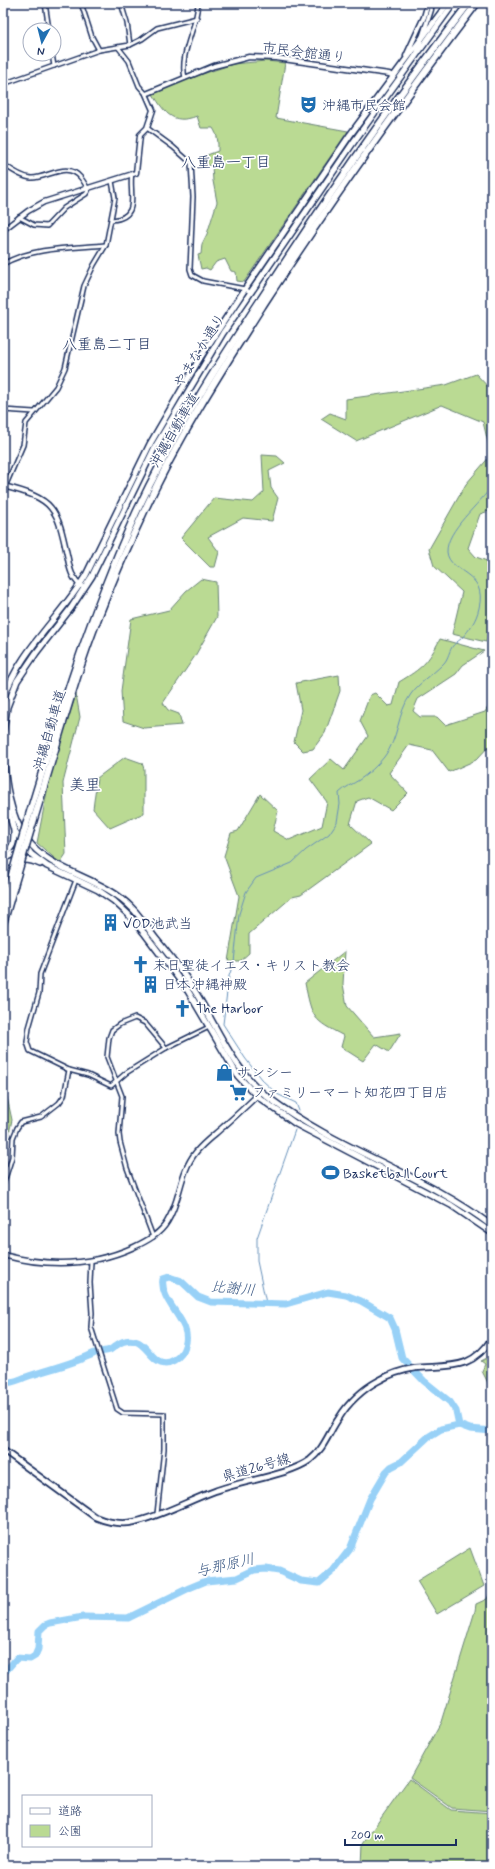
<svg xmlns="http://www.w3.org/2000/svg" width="495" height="1869" font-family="Mynerve,'Klee One',sans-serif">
<rect width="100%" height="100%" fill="#fff"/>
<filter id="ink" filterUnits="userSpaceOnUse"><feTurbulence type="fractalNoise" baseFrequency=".025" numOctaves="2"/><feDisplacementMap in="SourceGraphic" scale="8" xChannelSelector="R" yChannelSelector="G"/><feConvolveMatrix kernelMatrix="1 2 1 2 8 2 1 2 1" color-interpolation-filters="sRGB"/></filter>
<g filter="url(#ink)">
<g fill="#bada93" stroke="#6a8478">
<path d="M266 61 285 63 276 118 348 131 244 282 237 281 236 272 231 271 225 259 216 262 210 270 206 268 201 269 198 255 201 254 202 244 207 234 217 202 213 181 212 166 207 165V155L218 151C218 141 218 136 213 128H201L197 116C171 126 164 111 151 91L233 64Z"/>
<path d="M476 374 492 391V510L480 514 468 548 476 557 487 561 486 566 492 568V629L486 642 452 634 462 592 434 566 429 549 466 484 491 455 483 422 442 405 356 441 321 419 330 413 346 419V399L446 385Z"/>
<path d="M262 455 277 456 285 463 269 471 271 488 278 498 272 521 243 518 208 537 219 552 215 567H210L181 538 214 498 253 502 264 492Z"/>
<path d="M201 579 216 582 217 617 195 656 163 703 168 710 179 714 182 725 144 728 123 721 121 691 131 619 169 610 186 591Z"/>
<path d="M440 639 484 651 463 665 456 674 418 699 413 711 420 717H437L445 725 485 712 492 701V743L476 760 449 772 432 750 409 745 389 773 408 793 391 810 368 797 357 801 350 824 371 844 301 895 292 897 249 934V953L240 961H228L239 896 224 856 231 833 238 831 260 794 278 811 273 831 289 840 322 826 327 802 310 779 331 759 344 770 368 736 360 721 370 695 375 693 388 706 393 705 399 682C422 668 428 663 440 639Z"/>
<path d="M339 675 340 691 325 733 313 749 303 751 294 742 301 710 296 683Z"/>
<path d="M76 694 80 717 63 783 66 854 60 863 37 843 51 771Z"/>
<path d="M125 757 142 763 144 769V813L110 828 93 809 97 778Z"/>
<path d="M345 951 343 984 347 1006 374 1037 401 1033 389 1052 376 1044 363 1061 341 1047 344 1036C313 1020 312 1019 305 983Z"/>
<path d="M3 1097H7L12 1120 8 1138H3Z"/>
<path d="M489 1357 492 1358V1391L482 1371 485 1364 481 1361Z"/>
<path d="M470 1548 484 1586 437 1614 417 1581Z"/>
<path d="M492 1588V1811L452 1808 410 1778 441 1722 475 1611 476 1604 487 1599Z"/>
<path d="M409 1779 451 1810 492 1813V1866H362L363 1843Z"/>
</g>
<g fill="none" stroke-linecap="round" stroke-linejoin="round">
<g stroke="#6690ba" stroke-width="1">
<path d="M299 1111 296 1103 277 1094 261 1079 245 1058 223 1024 229 976 234 962 239 914 246 892 256 878 292 863 306 850 329 834 337 822 340 804 339 793C345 787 353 784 359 780 368 774 377 766 384 757 399 739 397 713 411 694 419 683 432 675 442 665 448 660 448 654 452 647 454 644 458 641 461 639 470 629 476 621 479 608 488 571 449 574 447 552 446 530 480 504 492 486"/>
<path d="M266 1303 257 1261V1238L295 1130"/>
</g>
<g stroke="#98d1f7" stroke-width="7">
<path d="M3 1383C12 1383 18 1380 26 1377 49 1369 73 1364 95 1353 100 1351 105 1352 110 1350 115 1347 119 1342 125 1341 142 1337 146 1352 157 1360 168 1368 182 1357 185 1346 194 1322 159 1303 163 1279L169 1277 181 1281 198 1297 211 1302 286 1304 328 1292 346 1295 361 1301 390 1318 395 1329 402 1358 424 1381 450 1402 456 1411 459 1425"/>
<path d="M3 1674 17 1658 30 1659 35 1656 38 1649 39 1631 45 1625 50 1623 83 1617 128 1618 189 1588 206 1581 237 1578 254 1570 266 1569 279 1571 301 1581 319 1583 333 1571 350 1549 370 1499 386 1472 391 1467 401 1462 428 1437 441 1429 459 1425 470 1429 492 1431"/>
</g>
<defs>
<g id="minor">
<path d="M45 3 49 30"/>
<path d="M81 3 92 37 99 50"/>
<path d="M121 3 127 23 130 45"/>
<path d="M118 47 129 61 139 86 146 94"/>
<path d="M52 54 54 66"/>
<path d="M185 78C179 52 197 29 198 3"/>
<path d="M3 84 99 50 130 45 142 39 157 28 197 18"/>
<path d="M147 128 173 147 191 163 193 197 190 269 192 275 203 281 245 289 250 292"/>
<path d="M3 164C10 169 21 177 31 178 47 179 67 160 81 178 84 182 87 186 88 191L86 194 64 208 47 226 34 225 19 217"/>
<path d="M112 220C142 217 128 192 132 173"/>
<path d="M3 264C33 247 72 248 106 245"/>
<path d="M3 410 34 412"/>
<path d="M5 487 23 445 26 423 56 387 65 368 84 286 94 265 106 245 115 198 112 181"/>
<path d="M3 688H4"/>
<path d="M76 880 40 974 39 993 29 1028 27 1042 30 1051 69 1070 88 1075 111 1086 126 1073 166 1048 209 1027"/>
<path d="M3 1185 12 1157 13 1138 17 1128 21 1122 41 1117 59 1103 64 1096 69 1070"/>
<path d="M153 1237 127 1168 120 1142 119 1134 122 1096 107 1057 109 1038 112 1030 120 1024 135 1018 145 1023 166 1048"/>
<path d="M91 1261 90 1283 92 1313 91 1327 117 1409 123 1413 164 1414V1449L157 1514"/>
</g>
<g id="tertiary">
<path d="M417 53 431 10V3"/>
<path d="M406 56 424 17 428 3"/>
<path d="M3 230 28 211 44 202 136 173 140 135 147 128 153 110 146 94 214 66 249 57 276 58 389 74 393 76"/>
<path d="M3 486C56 499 57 508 68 559 70 570 72 578 81 586"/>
<path d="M3 1255C47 1267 92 1266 134 1247 147 1241 160 1234 167 1222 181 1200 179 1173 196 1152 203 1143 214 1135 223 1127 236 1116 248 1104 261 1092"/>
</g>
<path id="secondary" d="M3 1450 95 1517C107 1522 120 1525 134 1522 159 1517 190 1500 215 1491 241 1481 290 1475 310 1460 324 1449 329 1432 339 1418 348 1403 363 1389 378 1381 390 1374 402 1370 415 1368 449 1365 472 1371 492 1338"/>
<g id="primary">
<path d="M3 700C19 651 60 618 86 575L150 444 200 358 245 289 350 135 448 3"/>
<path d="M3 732 7 707 17 681 36 653 71 608 92 576 155 447 223 333 355 140 454 3"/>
<path d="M3 753C5 780 9 815 26 838 51 874 102 876 132 908 141 917 148 929 156 939 170 956 185 974 196 993 218 1029 235 1073 269 1098 338 1150 424 1174 492 1226"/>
<path d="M3 794 14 830 31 854 47 866 98 890 114 901 128 914 145 934 188 991 238 1076 257 1096 296 1124 451 1205 492 1233"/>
<path d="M3 855C14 847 14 843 14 831"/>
<path d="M3 860 19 850"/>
<path d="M3 865C16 860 27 857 40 864"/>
</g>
<g id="motorway">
<path d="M26 825C58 719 90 614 136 513 172 436 218 364 265 293 329 194 397 96 469 3"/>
<path d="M31 829C48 775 63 720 81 665 98 614 119 565 142 516 176 441 221 371 265 302 332 199 403 100 477 3"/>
<path d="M3 904 9 885"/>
<path d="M3 924 14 886"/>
</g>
</defs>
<use href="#minor" stroke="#1b2f5e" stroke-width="6"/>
<use href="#tertiary" stroke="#1b2f5e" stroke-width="7"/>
<use href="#secondary" stroke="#1b2f5e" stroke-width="8"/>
<use href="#primary" stroke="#1b2f5e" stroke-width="8"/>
<use href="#motorway" stroke="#1b2f5e" stroke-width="9"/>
<use href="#minor" stroke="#fff" stroke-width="3"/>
<use href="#tertiary" stroke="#fff" stroke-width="4"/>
<use href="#secondary" stroke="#fff" stroke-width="4.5"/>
<use href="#primary" stroke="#fff" stroke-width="5"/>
<use href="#motorway" stroke="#fff" stroke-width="6"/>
<defs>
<g id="motorway-bridge">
<path d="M9 885 26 825"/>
<path d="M14 886 31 829"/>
</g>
</defs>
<use href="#motorway-bridge" stroke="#1b2f5e" stroke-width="9" stroke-linecap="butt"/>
<use href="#motorway-bridge" stroke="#fff" stroke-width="6"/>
</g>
</g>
<defs>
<symbol id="theatre-bare" viewBox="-9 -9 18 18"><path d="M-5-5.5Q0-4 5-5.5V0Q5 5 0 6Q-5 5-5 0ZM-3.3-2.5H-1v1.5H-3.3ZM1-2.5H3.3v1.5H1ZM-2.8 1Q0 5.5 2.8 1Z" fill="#1f6fb2" stroke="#fff" stroke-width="2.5" paint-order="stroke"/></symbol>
<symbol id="building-bare" viewBox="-9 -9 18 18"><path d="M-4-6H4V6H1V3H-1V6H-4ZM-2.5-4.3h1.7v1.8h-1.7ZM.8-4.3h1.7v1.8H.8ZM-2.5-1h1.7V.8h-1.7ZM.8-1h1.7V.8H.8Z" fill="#1f6fb2" stroke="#fff" stroke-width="2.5" paint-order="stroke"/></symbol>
<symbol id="church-bare" viewBox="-9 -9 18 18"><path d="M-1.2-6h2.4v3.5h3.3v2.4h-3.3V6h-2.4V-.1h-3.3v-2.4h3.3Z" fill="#1f6fb2" stroke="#fff" stroke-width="2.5" paint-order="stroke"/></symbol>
<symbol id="shop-bare" viewBox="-9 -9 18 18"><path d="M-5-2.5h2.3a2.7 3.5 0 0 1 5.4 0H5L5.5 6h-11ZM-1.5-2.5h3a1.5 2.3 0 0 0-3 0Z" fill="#1f6fb2" stroke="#fff" stroke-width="2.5" paint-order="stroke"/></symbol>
<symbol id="supermarket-bare" viewBox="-9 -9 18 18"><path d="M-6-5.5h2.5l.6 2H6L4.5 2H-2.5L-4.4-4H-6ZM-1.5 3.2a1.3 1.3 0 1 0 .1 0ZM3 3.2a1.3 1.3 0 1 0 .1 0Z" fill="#1f6fb2" stroke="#fff" stroke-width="2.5" paint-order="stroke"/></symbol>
<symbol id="stadium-bare" viewBox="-9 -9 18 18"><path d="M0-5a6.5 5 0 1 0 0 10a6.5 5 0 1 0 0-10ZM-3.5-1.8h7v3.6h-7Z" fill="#1f6fb2" stroke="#fff" stroke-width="2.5" paint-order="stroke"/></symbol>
</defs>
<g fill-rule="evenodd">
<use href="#theatre-bare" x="296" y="92" width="25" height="25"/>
<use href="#building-bare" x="98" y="910" width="25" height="25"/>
<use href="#church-bare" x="128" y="952" width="25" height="25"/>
<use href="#building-bare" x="138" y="972" width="25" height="25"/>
<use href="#church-bare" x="170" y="996" width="25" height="25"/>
<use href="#shop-bare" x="212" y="1060" width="25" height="25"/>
<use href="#supermarket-bare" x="226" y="1080" width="25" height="25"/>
<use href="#stadium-bare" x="318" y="1160" width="25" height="25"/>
</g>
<g text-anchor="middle" stroke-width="3.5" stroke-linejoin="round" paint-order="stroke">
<g font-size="14" fill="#1b2f5e" stroke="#fff">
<text transform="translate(304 52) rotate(7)" y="5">市民会館通り</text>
<text transform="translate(199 350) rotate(-58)" y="5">やまなか通り</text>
<text transform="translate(174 430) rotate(-60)" y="5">沖縄自動車道</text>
<text transform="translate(49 730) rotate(-74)" y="5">沖縄自動車道</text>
<text transform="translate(256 1467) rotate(-16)" y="5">県道26号線</text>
</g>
<g font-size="14" fill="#1b2f5e" stroke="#fff" text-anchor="start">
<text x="322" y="110">沖縄市民会館</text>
<text x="123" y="928">VOD池武当</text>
<text x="153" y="970">末日聖徒イエス・キリスト教会</text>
<text x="163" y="989">日本沖縄神殿</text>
<text x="196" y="1013">The Harbor</text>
<text x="237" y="1077">サンシー</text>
<text x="252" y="1097">ファミリーマート知花四丁目店</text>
<text x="343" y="1178">Basketball Court</text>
</g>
<g font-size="15" fill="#1b2f5e" stroke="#fff">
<text x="226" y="167">八重島一丁目</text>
<text x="107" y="349">八重島二丁目</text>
</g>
<g font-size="15" font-style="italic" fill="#3a5884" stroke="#fff">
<text transform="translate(233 1288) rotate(5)" y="5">比謝川</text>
<text transform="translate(225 1565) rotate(-13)" y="5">与那原川</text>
</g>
<g font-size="16" fill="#1b2f5e" stroke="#fff">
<text x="85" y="790">美里</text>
</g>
</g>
<rect width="495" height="1869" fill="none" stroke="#fff" stroke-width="16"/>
<rect x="8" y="8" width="479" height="1853" fill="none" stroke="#1b2f5e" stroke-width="1.5" filter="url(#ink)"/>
<rect x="22" y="1795" width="130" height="52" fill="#ffffff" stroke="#a4acbf"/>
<rect x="30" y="1808" width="20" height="6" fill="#ffffff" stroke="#a4acbf"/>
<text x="58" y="1815" font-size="12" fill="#1b2f5e">道路</text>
<rect x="30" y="1825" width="20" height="12" fill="#bada93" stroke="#a4acbf"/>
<text x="58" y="1835" font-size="12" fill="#1b2f5e">公園</text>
<g transform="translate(42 42) rotate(187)"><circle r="19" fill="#ffffff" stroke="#a4acbf"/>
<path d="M0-3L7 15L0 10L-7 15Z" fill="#1f6fb2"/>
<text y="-6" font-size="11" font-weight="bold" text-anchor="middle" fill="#1b2f5e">N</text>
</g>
<path d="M345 1839v6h111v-6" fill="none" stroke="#1b2f5e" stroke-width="2"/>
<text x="351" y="1839" font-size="12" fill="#1b2f5e" stroke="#ffffff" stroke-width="3" paint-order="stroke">200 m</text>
</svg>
